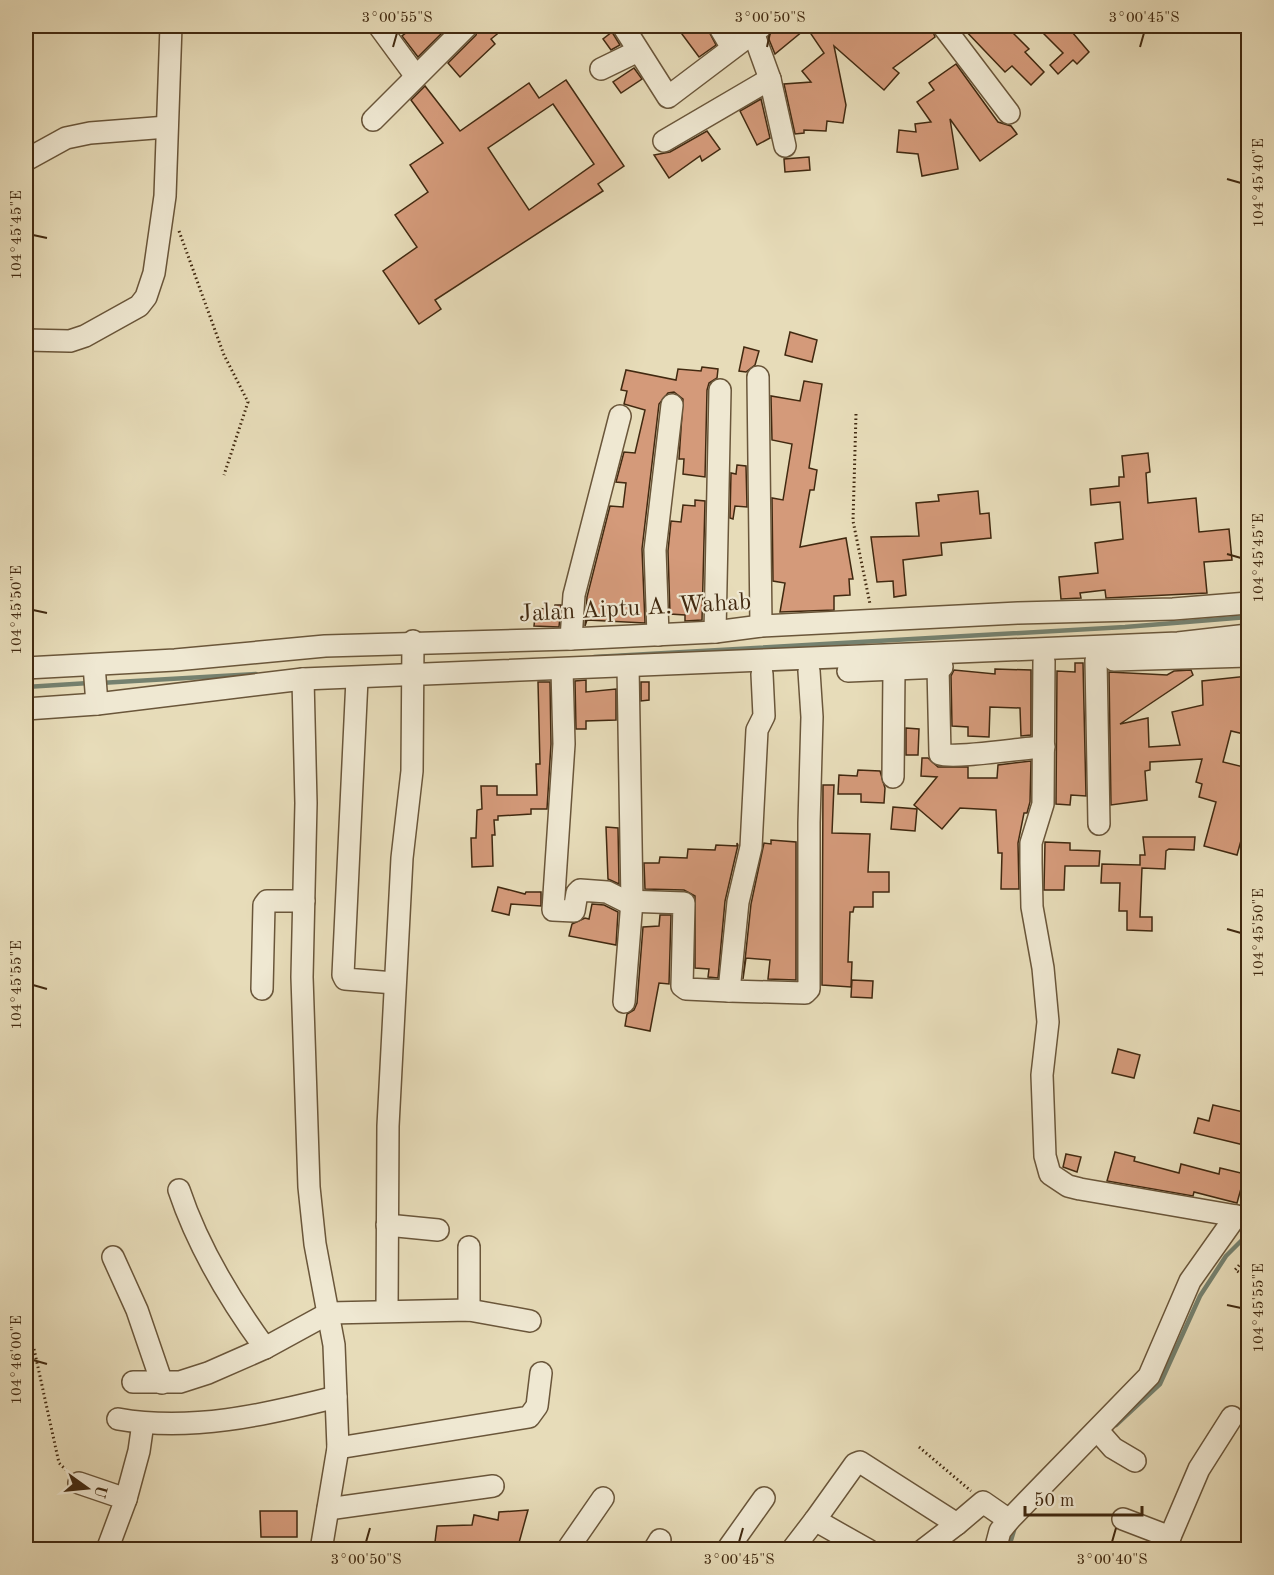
<svg xmlns="http://www.w3.org/2000/svg" width="1274" height="1575" font-family="'Old Standard TT',serif">
<rect width="100%" height="100%" fill="#e7dcb9"/>
<filter id="stains"><feTurbulence type="fractalNoise" baseFrequency=".00333" numOctaves="4"/><feColorMatrix values="0 0 0 0 .2 0 0 0 0 .09 0 0 0 0 .02 0 0 0 .5 -.17"/></filter>
<radialGradient id="worn" r=".72"><stop offset=".6" stop-color="#630" stop-opacity="0"/><stop offset="1" stop-color="#630" stop-opacity=".3"/></radialGradient>
<g fill="none" stroke-linecap="round" stroke-linejoin="round">
<g stroke="#75816f" stroke-width="4.5">
<path d="M594 657 1125 627 1248 617"/>
<path d="M100 683 256 674"/>
<path d="M26 687 89 683"/>
<path d="M1116 1425 1160 1384 1200 1296 1226 1256 1248 1234"/>
<path d="M1008 1550 1015 1527"/>
</g>
</g>
<g fill="#d49a7a" stroke="#412910" stroke-width="1.5" fill-rule="evenodd">
<path d="M415 26H449L418 57 402 36Z"/>
<path d="M479 26H507L491 39 495 44 460 77 448 63 476 35Z"/>
<path d="M676 26H706L716 45 699 57Z"/>
<path d="M775 26H809L775 54 768 37Z"/>
<path d="M811 26H931L935 37 893 68 899 73 884 90 834 46 846 105 843 123 827 121 826 131 804 130V133L795 134 784 84 811 82 802 71 824 53 811 34 816 30Z"/>
<path d="M961 26H1006L1029 49 1025 52 1044 72 1031 85 1012 66 1005 72Z"/>
<path d="M1036 26H1067L1089 52 1077 64 1073 60 1058 74 1050 65 1063 53Z"/>
<path d="M612 32 620 45 611 50 603 39Z"/>
<path d="M956 64 998 122 1011 126 1017 134 980 161 950 119 958 169 922 176 918 154 897 152 899 130 916 132 915 124 931 122 917 102 934 90 929 83Z"/>
<path d="M634 68 642 79 621 93 613 82Z"/>
<path d="M566 80 624 166 598 184 603 191 435 300 441 309 419 324 383 271 417 247 395 215 428 192 410 165 443 143 411 100 425 86 460 131 529 83 539 98ZM553 104 594 164 529 210 488 148Z"/>
<path d="M761 99 770 138 757 145 740 111Z"/>
<path d="M707 131 720 149 702 161 700 156 669 178 654 155 670 152Z"/>
<path d="M809 157 810 170 785 172 784 159Z"/>
<path d="M790 332 817 340 812 362 785 355Z"/>
<path d="M744 347 759 351 755 365 746 372 739 371Z"/>
<path d="M702 367 718 369 717 378 709 383 707 390 705 477 683 474 684 459H679L683 399 674 392 668 393 659 404 642 549 645 623 587 620 585 626 587 597 610 506 623 507 626 483 616 482 624 452 635 453 645 410 624 404 627 391 621 390 626 370 676 380 678 369 701 371Z"/>
<path d="M804 381 822 384 809 468 817 470 814 490H810L800 547 846 538 853 579H849L850 595 834 596V610L780 612 785 583 773 581 772 498 783 500 792 444 772 440 771 396 800 401Z"/>
<path d="M1148 453 1150 472 1146 473 1148 503 1196 498 1199 532 1229 529 1232 560 1204 562 1207 593 1106 598 1105 590 1080 593 1081 598 1061 599 1059 577 1098 573 1095 543 1123 539 1120 502 1091 505 1090 489 1119 486V477H1124L1122 456Z"/>
<path d="M737 465 746 466 747 507 735 506 733 519 730 518 731 473 736 474Z"/>
<path d="M978 491 980 514 989 513 991 538 941 543 942 555 903 560 906 595 894 597 893 581 877 582 871 537 919 536 916 503 939 501 938 495Z"/>
<path d="M695 500 705 501 702 620 685 621V615L670 614 668 551 671 521 681 522 683 505 695 506Z"/>
<path d="M555 605H561L559 627 534 626 536 608 554 610Z"/>
<path d="M1075 663H1083L1086 796 1071 795 1070 805 1056 804 1057 671 1075 672Z"/>
<path d="M995 669 1031 670V735L1021 736 1020 708 990 707 989 737 968 736V727L952 726 951 676 954 670 995 674Z"/>
<path d="M1191 670 1193 675 1120 724 1148 718 1149 747 1180 745 1172 712 1203 705 1202 681 1248 676V735L1231 731 1223 762 1248 768V827L1245 826 1237 855 1204 846 1216 802 1199 797 1202 784 1196 782 1202 759 1150 762V770L1145 771 1147 800 1111 805 1109 672 1167 675 1174 671Z"/>
<path d="M586 680V692L616 689V720L586 721V729H576L575 681Z"/>
<path d="M538 682H550L551 744 547 809H531V814L498 816V820H494L495 835H492L493 866 472 867 471 838H476L477 810 482 809 481 786H497V795H537L536 764H540Z"/>
<path d="M641 682H649V700L641 701Z"/>
<path d="M906 728 919 729 918 755H906Z"/>
<path d="M922 758H928L938 767H968V778H997L998 765 1031 761 1030 802 1027 813H1024L1018 843 1019 889H1001L1002 853H998L996 810 960 808 942 829 914 805 937 777 921 776Z"/>
<path d="M858 770 880 771 885 788 884 803 861 802V794H838L839 775 857 776Z"/>
<path d="M823 785H834L832 833 870 834 868 872H889V892H873V907H854L853 912H850L848 962H852L851 987 822 985Z"/>
<path d="M893 807 917 809 915 831 891 829Z"/>
<path d="M606 827 618 828 619 884 608 879Z"/>
<path d="M1143 837H1195L1194 850 1169 849 1166 851 1165 869 1142 868 1140 917H1152V931L1127 930V911H1119L1120 883H1101L1102 864 1140 865V855H1145Z"/>
<path d="M771 840 796 842V980L768 979 770 960 746 958 743 979 751 904 764 843 771 844Z"/>
<path d="M1045 842 1070 843V850L1100 851 1099 866H1065L1064 890H1044Z"/>
<path d="M737 843 738 845 725 901 718 978 708 977 709 969 695 968V896L684 890 645 889 644 863H659L660 857 687 858 688 849 715 850 716 845 737 846Z"/>
<path d="M498 887 525 894 526 892H541V906L511 904 509 915 492 911Z"/>
<path d="M592 904 604 905 618 912 616 945 569 936 572 924 585 918 589 919Z"/>
<path d="M660 915H671L669 984 659 983 650 1031 625 1026 627 1014 634 1010 637 1003 643 927 659 926Z"/>
<path d="M852 980 873 981 872 998 851 997Z"/>
<path d="M1118 1049 1140 1055 1134 1078 1112 1073Z"/>
<path d="M1213 1105 1248 1113V1146L1194 1133 1198 1118 1209 1121Z"/>
<path d="M1115 1152 1135 1157 1134 1161 1179 1173 1181 1164 1219 1174 1220 1168 1245 1174 1237 1203 1194 1192 1193 1196 1107 1181Z"/>
<path d="M1066 1154 1081 1157 1077 1172 1063 1167Z"/>
<path d="M528 1510 517 1550H434L437 1526 472 1525 474 1515 498 1520 499 1512Z"/>
<path d="M260 1511H297V1537H261Z"/>
</g>
<g fill="none" stroke-linecap="round" stroke-linejoin="round">
<defs>
<g id="minor">
<path d="M379 26 415 75"/>
<path d="M623 26 668 97 762 26"/>
<path d="M719 26 731 46"/>
<path d="M943 26 1009 113"/>
<path d="M753 32 770 79 785 146"/>
<path d="M601 69 638 51"/>
<path d="M373 120 467 26"/>
<path d="M664 141 770 79"/>
<path d="M26 160 66 138 90 133 167 127"/>
<path d="M26 340 70 341 85 336 139 306 146 297 154 273 165 196 171 26"/>
<path d="M758 377 761 626"/>
<path d="M715 632 720 390"/>
<path d="M658 635 655 550 672 405"/>
<path d="M571 639 574 595 620 416"/>
<path d="M1096 660 1099 824"/>
<path d="M1114 660 1248 656"/>
<path d="M1044 661 1043 804 1031 843V863L1032 907 1043 968 1048 1022 1042 1075 1045 1156 1050 1174 1068 1186 1080 1189 1248 1218"/>
<path d="M94 665 97 704"/>
<path d="M938 667 940 754C953 759 1023 748 1044 747"/>
<path d="M26 668 175 660 325 646 571 639 715 632 761 626 1018 613 1173 609 1248 603"/>
<path d="M562 669 564 744 553 910 574 911 577 893 580 890 607 892 625 901 684 903 682 986 686 989 729 991 738 902 751 847 757 730 764 716 762 674"/>
<path d="M848 671 942 667"/>
<path d="M303 679 306 803 302 977 309 1187 315 1244 334 1345 338 1448 321 1550"/>
<path d="M357 679 343 975 345 979 394 983"/>
<path d="M26 709 97 704 303 679 1178 643 1248 635"/>
<path d="M893 777 894 670"/>
<path d="M262 989 264 905 267 901H304"/>
<path d="M729 991 805 993 809 989V823L812 717 809 671"/>
<path d="M624 1002 632 901 628 666"/>
<path d="M179 1190C198 1247 230 1300 265 1348"/>
<path d="M387 1225 438 1230"/>
<path d="M469 1247V1310"/>
<path d="M113 1257 137 1310 162 1383"/>
<path d="M387 1311 388 1126 402 858 412 771 413 641"/>
<path d="M133 1382H180L208 1373 265 1348 329 1313 469 1310 530 1321"/>
<path d="M118 1419C190 1432 265 1415 336 1397"/>
<path d="M1098 1431 1113 1448 1135 1461"/>
<path d="M338 1448 529 1417 537 1406 541 1373"/>
<path d="M79 1483 126 1499 107 1550"/>
<path d="M126 1499 139 1451 143 1423"/>
<path d="M328 1509 493 1486"/>
<path d="M1123 1519 1170 1537 1165 1548"/>
<path d="M815 1520 855 1464 860 1462 957 1524 983 1502 1009 1520"/>
<path d="M1170 1537 1199 1469 1232 1417"/>
<path d="M567 1550 603 1498"/>
<path d="M654 1550 660 1540"/>
<path d="M727 1550 764 1498"/>
<path d="M792 1550 815 1520 868 1550"/>
<path d="M923 1550 957 1524"/>
<path d="M995 1550 1000 1531 1009 1520 1149 1376 1190 1281 1236 1216"/>
</g>
</defs>
<use href="#minor" stroke="#6a563a" stroke-width="24"/>
<g stroke="#412910" stroke-width="3" stroke-dasharray="1.5 3" stroke-linecap="butt">
<path d="M179 231 224 355 248 402 224 475"/>
<path d="M856 414 853 521 870 604"/>
<path d="M1248 1255 1235 1270 1248 1277"/>
<path d="M34 1349 59 1463 66 1470"/>
<path d="M919 1447 971 1491"/>
</g>
<use href="#minor" stroke="#efe8d2" stroke-width="21"/>
</g>
<path fill="none" stroke="#412910" stroke-width="2" d="M393 47 397 33M767 47 770 33M1140 47 1144 33M1227 179 1241 183M33 235 47 238M1227 554 1241 558M33 610 47 613M1227 929 1241 933M33 985 47 989M1227 1305 1241 1308M33 1360 47 1364M366 1542 370 1528M739 1542 743 1528M1112 1542 1116 1528"/>
<g text-anchor="middle" stroke-width="4.5" stroke-linejoin="round" paint-order="stroke">
<g font-size="24" fill="#412910" stroke="#efe8d2">
<text transform="translate(635 607) rotate(-3)" y="8">Jalan Aiptu A. Wahab</text>
</g>
</g>
<rect width="1274" height="1575" fill="none" stroke="#e7dcb9" stroke-width="66"/>
<g transform="translate(87 1488) rotate(105)" stroke="#efe8d2" stroke-width="4.5" paint-order="stroke">
<path d="M0-4.5L10 22L0 15L-10 22Z" fill="#412910"/>
<text y="-9" font-size="16" font-weight="bold" text-anchor="middle" fill="#412910">U</text>
</g>
<path d="M1025 1506v9h117v-9" fill="none" stroke="#412910" stroke-width="3"/>
<text x="1034" y="1506" font-size="18" fill="#412910" stroke="#efe8d2" stroke-width="4.5" paint-order="stroke">50 m</text>
<rect x="33" y="33" width="1208" height="1509" fill="none" stroke="#412910" stroke-width="2"/>
<g font-size="15" text-anchor="middle" fill="#412910">
<text x="397" y="22">3°00'55"S</text>
<text x="770" y="22">3°00'50"S</text>
<text x="1144" y="22">3°00'45"S</text>
<text transform="translate(1258 183) rotate(-90)" y="5">104°45'40"E</text>
<text transform="translate(16 235) rotate(-90)" y="5">104°45'45"E</text>
<text transform="translate(1258 558) rotate(-90)" y="5">104°45'45"E</text>
<text transform="translate(16 610) rotate(-90)" y="5">104°45'50"E</text>
<text transform="translate(1258 933) rotate(-90)" y="5">104°45'50"E</text>
<text transform="translate(16 985) rotate(-90)" y="5">104°45'55"E</text>
<text transform="translate(1258 1308) rotate(-90)" y="5">104°45'55"E</text>
<text transform="translate(16 1360) rotate(-90)" y="5">104°46'00"E</text>
<text x="366" y="1564">3°00'50"S</text>
<text x="739" y="1564">3°00'45"S</text>
<text x="1112" y="1564">3°00'40"S</text>
</g>
<rect width="100%" height="100%" filter="url(#stains)"/>
<rect width="100%" height="100%" fill="url(#worn)"/>
</svg>
